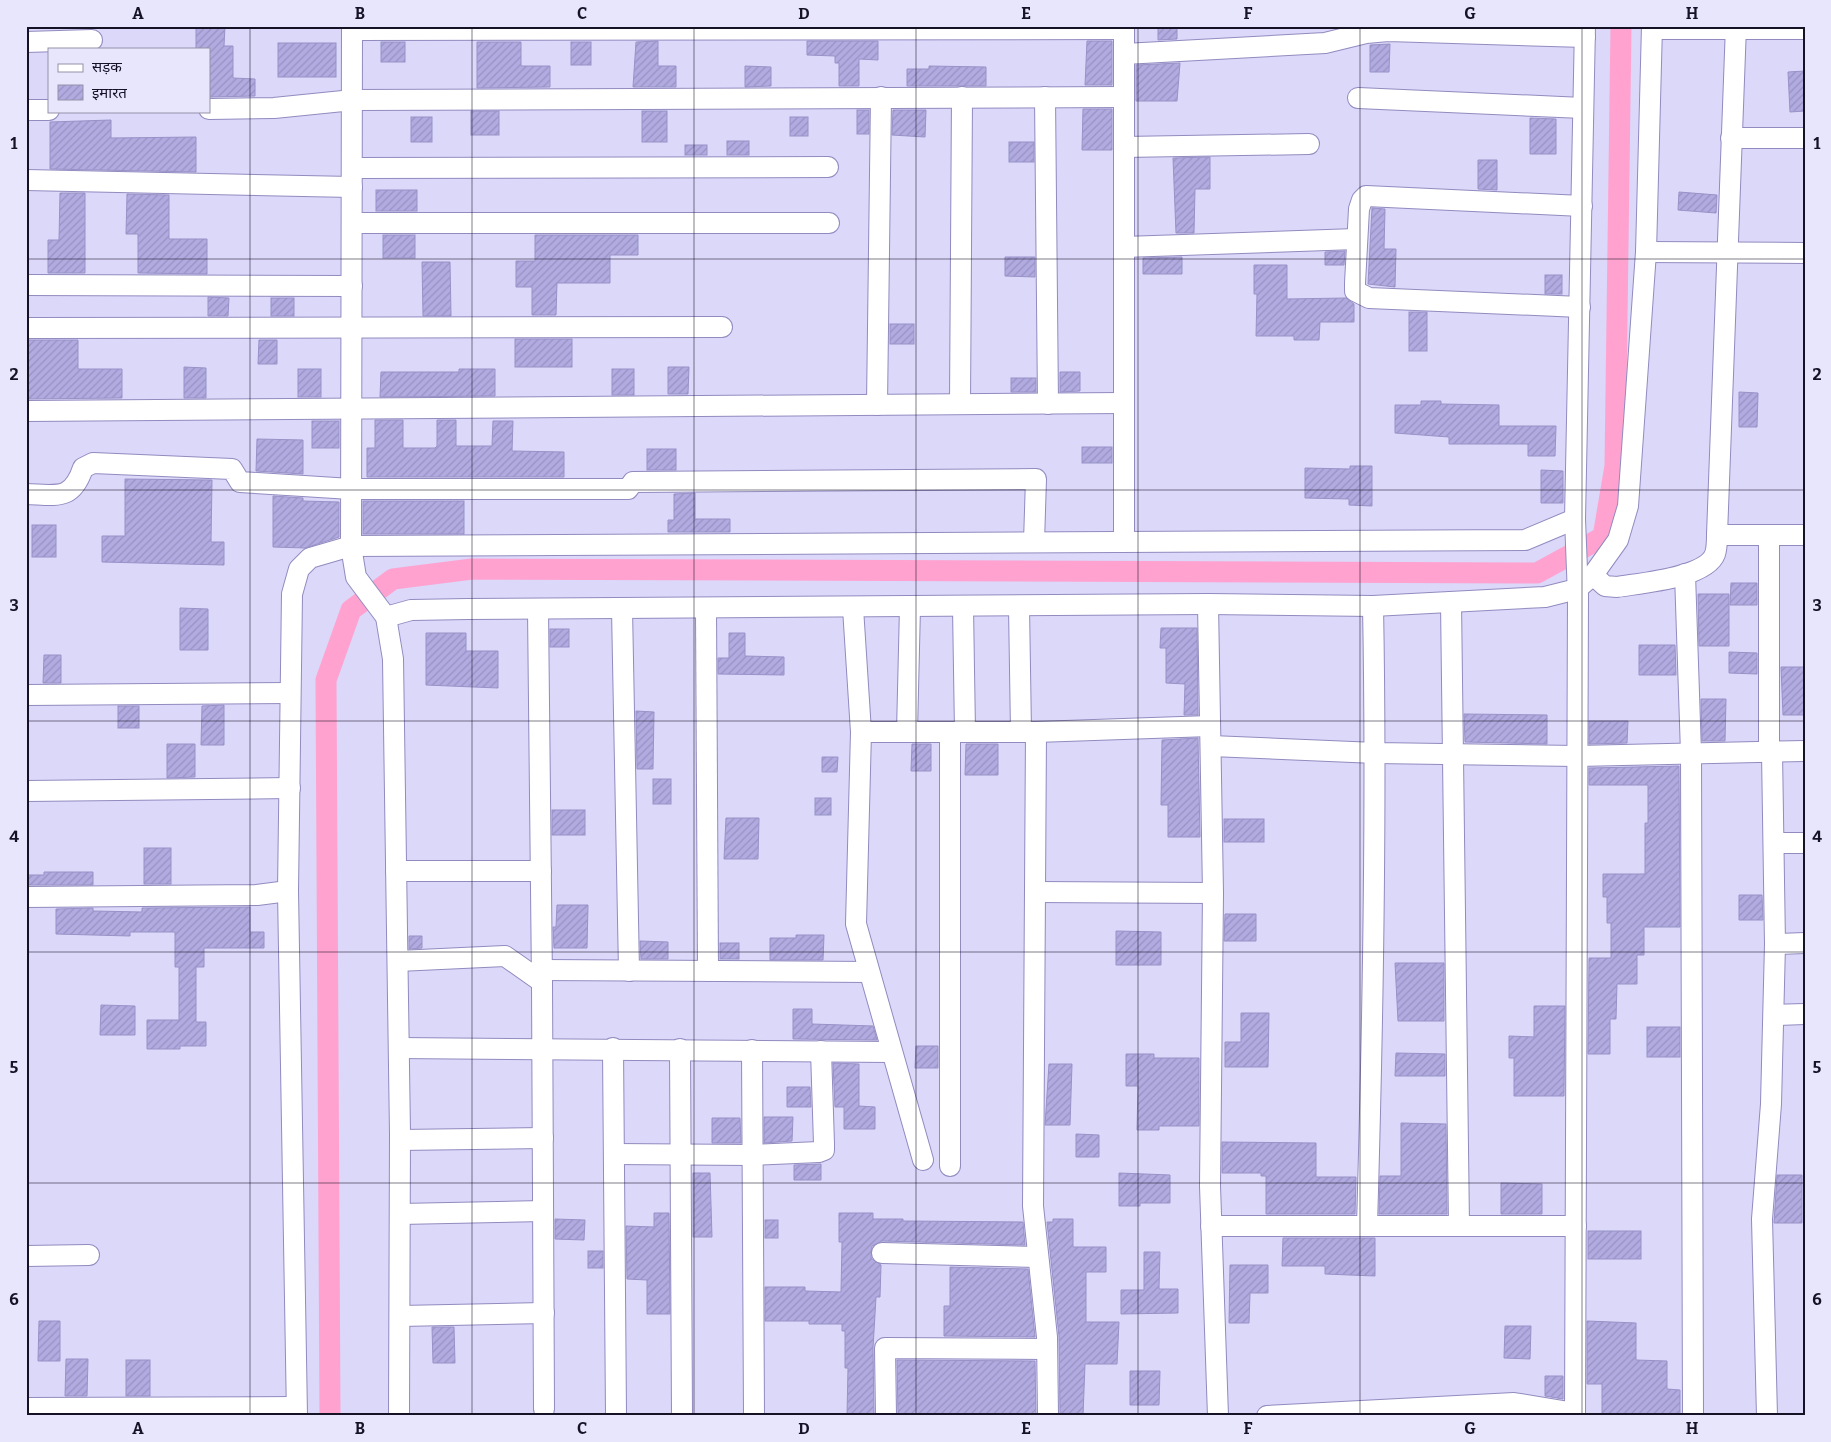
<svg xmlns="http://www.w3.org/2000/svg" width="1831" height="1442" font-family="Bitter,'Noto Sans Devanagari',serif">
<defs>
<pattern id="building-hatch" width="6" height="6" patternUnits="userSpaceOnUse" patternTransform="scale(1.25)"><rect width="6" height="6" fill="#b1abe1"/><path d="M-1 1l2-2M0 6l6-6M5 7l2-2" fill="none" stroke="#9792c1"/></pattern>
</defs>
<rect width="100%" height="100%" fill="#dbd8fa"/>
<g fill="none" stroke-linecap="round" stroke-linejoin="round">
<path stroke="#ffa2cf" stroke-width="21" d="M330 1416 326 680 351 610 393 579 472 569 1537 573 1603 537 1615 466 1621 26"/>
</g>
<g fill="url(#building-hatch)" stroke="#9892c7">
<path d="M196 26H225L224 46H233V78L255 79V96L209 97V49H196Z"/>
<path d="M1158 26H1177V39L1158 40Z"/>
<path d="M658 41V66H676V87H633L636 42Z"/>
<path d="M807 41H878V60L859 59V86H839V63H835V56L807 55Z"/>
<path d="M1087 41H1112V85H1085Z"/>
<rect x="381" y="42" width="24" height="20"/>
<path d="M477 42H521V66H550V87L477 88Z"/>
<rect x="571" y="42" width="20" height="23"/>
<rect x="278" y="43" width="58" height="34"/>
<path d="M1390 44 1389 72H1370V45Z"/>
<path d="M1180 63 1177 101H1136V65Z"/>
<path d="M745 66 771 67V86L745 87Z"/>
<path d="M929 66 986 67V86H907V69H929Z"/>
<path d="M1805 71V111L1790 112 1788 72Z"/>
<path d="M1083 109H1112V150H1082Z"/>
<rect x="857" y="110" width="12" height="24"/>
<path d="M893 110H926L925 137 892 135Z"/>
<rect x="471" y="111" width="28" height="24"/>
<rect x="642" y="111" width="25" height="31"/>
<rect x="411" y="117" width="21" height="25"/>
<rect x="790" y="117" width="18" height="19"/>
<path d="M1530 118 1556 119V154H1530Z"/>
<path d="M111 120V138L196 137V172L50 169V122Z"/>
<rect x="727" y="141" width="22" height="14"/>
<rect x="1009" y="142" width="25" height="20"/>
<rect x="685" y="145" width="22" height="10"/>
<path d="M1210 157V189H1195L1194 233H1176L1173 158Z"/>
<path d="M1478 160H1497V190L1478 189Z"/>
<rect x="376" y="190" width="41" height="21"/>
<path d="M1679 192 1717 195 1716 213 1678 210Z"/>
<path d="M60 193H85V273H48V240H59Z"/>
<path d="M127 194 169 195V239H207V274L138 273V234H126Z"/>
<path d="M1372 208 1385 209 1384 249H1396L1395 287 1368 284Z"/>
<rect x="383" y="235" width="32" height="23"/>
<path d="M535 235H638V255H610V283H557L556 315H532V287H516V261H535Z"/>
<path d="M1345 251 1344 265H1325V252Z"/>
<path d="M1005 257H1035V277L1005 276Z"/>
<path d="M1182 257V274H1143V258Z"/>
<path d="M422 262H450L451 316H423Z"/>
<path d="M1254 265H1287V299L1346 298 1354 304V322H1320L1319 340H1294V336H1256L1257 294H1254Z"/>
<rect x="1545" y="275" width="17" height="19"/>
<path d="M208 297 229 298 228 316H208Z"/>
<rect x="271" y="298" width="23" height="18"/>
<rect x="1409" y="312" width="18" height="39"/>
<rect x="890" y="324" width="24" height="20"/>
<rect x="515" y="339" width="57" height="28"/>
<path d="M26 340H78V369H122V398L26 399Z"/>
<path d="M259 340H277V364H258Z"/>
<path d="M184 367 206 368V398H184Z"/>
<path d="M668 367H689L688 394H668Z"/>
<rect x="298" y="369" width="23" height="28"/>
<path d="M459 369H495V396L380 397 381 372H459Z"/>
<rect x="612" y="369" width="22" height="26"/>
<path d="M1060 372H1080V391L1060 392Z"/>
<rect x="1011" y="378" width="25" height="14"/>
<path d="M1739 392 1758 393 1757 427H1739Z"/>
<path d="M1421 401H1441V404L1499 405V426H1556L1555 456H1528V444H1449V437L1395 433V405H1421Z"/>
<path d="M375 420H403V448H435L437 446V420H456V446H492L493 421H513L512 451 564 452V477H367V448H375Z"/>
<rect x="312" y="421" width="27" height="27"/>
<path d="M257 439 303 440V474L256 471Z"/>
<rect x="1082" y="447" width="30" height="16"/>
<rect x="647" y="449" width="29" height="21"/>
<path d="M1350 466H1372V506L1349 505V499L1305 498V468L1350 469Z"/>
<path d="M1541 470 1563 471V503H1541Z"/>
<path d="M125 479 212 480 211 542H224V565L102 562V536H125Z"/>
<path d="M695 493V519H730V532H668V520H674V494Z"/>
<path d="M273 496 303 498V501L339 502V537L305 548 273 547Z"/>
<rect x="363" y="501" width="101" height="33"/>
<rect x="32" y="525" width="24" height="32"/>
<path d="M1731 583H1757V605H1730Z"/>
<path d="M1698 594H1729V646H1699Z"/>
<path d="M180 608 208 609V650H180Z"/>
<path d="M1161 628H1197L1198 715H1184L1185 684 1166 683V648H1160Z"/>
<rect x="550" y="629" width="19" height="18"/>
<path d="M426 633H466V651H498V688L426 685Z"/>
<path d="M729 633H745V656L784 657V675L718 674V658H729Z"/>
<path d="M1639 645H1675L1676 675H1639Z"/>
<path d="M1729 652 1757 653V674L1729 673Z"/>
<path d="M44 655H61V683H43Z"/>
<path d="M1781 667H1805V715H1783Z"/>
<path d="M1701 699H1726L1725 741H1702Z"/>
<path d="M224 705V745H201L202 706Z"/>
<rect x="118" y="706" width="21" height="22"/>
<path d="M636 711 654 712 653 769H637Z"/>
<path d="M1464 714 1547 715V744L1465 742Z"/>
<path d="M1589 721H1628L1627 743 1589 744Z"/>
<path d="M1198 738 1200 837H1168V805H1161L1162 740Z"/>
<path d="M167 744H195V777L167 778Z"/>
<path d="M912 744H931V771H911Z"/>
<path d="M966 744H998V775H965Z"/>
<path d="M822 757H838L837 772H822Z"/>
<path d="M1679 766 1680 927H1644V955H1637V984H1617L1616 1019H1610V1054H1588L1589 958H1611V923H1607V897H1603V874H1645V823H1648V785H1589V768Z"/>
<rect x="653" y="779" width="18" height="25"/>
<rect x="815" y="798" width="16" height="17"/>
<rect x="552" y="810" width="33" height="25"/>
<path d="M726 818H759L758 859H724Z"/>
<rect x="1224" y="819" width="40" height="23"/>
<rect x="144" y="848" width="27" height="36"/>
<path d="M44 872H93V885H26V875H44Z"/>
<path d="M1739 895H1762L1763 920H1739Z"/>
<path d="M557 905H588L587 948H554L553 927H556Z"/>
<path d="M250 907V932H264V948H204V967H196V1022H206V1046H180V1049H147V1020H179V967H175V932H130V936L56 934V909L93 908V911L142 912V908Z"/>
<path d="M1225 914H1256V941H1224Z"/>
<path d="M1116 931 1161 932V965H1116Z"/>
<path d="M796 935H824L823 960H770V938H796Z"/>
<path d="M409 936H422V948L409 949Z"/>
<path d="M640 941 668 942V959H641Z"/>
<rect x="720" y="943" width="19" height="16"/>
<path d="M1395 963H1444V1021H1398Z"/>
<path d="M101 1005 135 1006V1035H100Z"/>
<path d="M1534 1006H1565L1564 1096H1514V1058H1509V1036L1534 1037Z"/>
<path d="M793 1009H812V1024L873 1026 877 1040 793 1039Z"/>
<path d="M1241 1013H1269L1268 1067H1225V1042H1241Z"/>
<rect x="1647" y="1027" width="33" height="30"/>
<path d="M916 1046H938V1068H915Z"/>
<path d="M1396 1053 1445 1054V1076H1395Z"/>
<path d="M1126 1054H1154V1058H1199V1126H1159V1130H1137L1138 1086H1126Z"/>
<path d="M833 1063 859 1064V1106L875 1107V1129H844V1107H835Z"/>
<path d="M1049 1064H1072L1070 1125H1045Z"/>
<path d="M787 1087H810L811 1107H787Z"/>
<path d="M764 1117H793L792 1141 764 1143Z"/>
<path d="M712 1118H740L741 1143H712Z"/>
<path d="M1401 1123 1446 1124 1447 1214H1379L1380 1176H1401Z"/>
<path d="M1076 1134 1099 1135V1157H1076Z"/>
<path d="M1222 1142 1316 1143V1177H1356L1355 1214H1266V1176H1261V1173H1222Z"/>
<path d="M821 1164V1180H794V1165Z"/>
<path d="M693 1173H710L712 1237H693Z"/>
<path d="M1119 1173 1170 1175V1203H1140V1206H1119Z"/>
<path d="M1777 1175H1802V1223H1774Z"/>
<path d="M1501 1183 1542 1184V1214H1501Z"/>
<path d="M654 1213H669L670 1314H647V1280L627 1279 626 1226 654 1227Z"/>
<path d="M839 1213H873V1219H903V1221L1023 1222 1025 1245 882 1241 872 1246 871 1258 881 1265 880 1297H876L873 1348 874 1416H847L848 1368H845V1331H842V1324H809V1321H765V1287H805V1291L841 1292 842 1242H839Z"/>
<path d="M555 1219 585 1220 584 1240 555 1239Z"/>
<path d="M1053 1219H1073V1247H1106V1272H1086V1322H1119L1117 1364H1085L1083 1416H1060L1059 1336 1047 1222H1053Z"/>
<rect x="765" y="1220" width="13" height="18"/>
<rect x="1588" y="1231" width="53" height="28"/>
<path d="M1283 1238H1375V1276L1325 1274V1266H1282Z"/>
<rect x="588" y="1251" width="15" height="17"/>
<path d="M1144 1252H1160L1159 1289H1178V1313L1121 1314V1290H1144Z"/>
<path d="M1230 1265H1268V1293H1250L1249 1323H1229Z"/>
<path d="M950 1267 1028 1269 1035 1337 944 1336V1306H950Z"/>
<path d="M39 1321H60V1361H38Z"/>
<path d="M1587 1321 1636 1323V1360L1667 1361V1389L1680 1390V1416H1602V1384H1587Z"/>
<path d="M1505 1326H1531L1530 1359 1504 1358Z"/>
<path d="M432 1327H454L455 1363H433Z"/>
<path d="M66 1359H88L87 1396H65Z"/>
<rect x="126" y="1360" width="24" height="36"/>
<path d="M897 1360 1035 1361 1036 1416H898Z"/>
<path d="M1130 1371H1160L1159 1405H1130Z"/>
<path d="M1545 1376H1563V1399L1545 1396Z"/>
</g>
<g fill="none" stroke-linecap="round" stroke-linejoin="round">
<defs>
<g id="minor">
<path d="M352 26 351 546 356 577 386 617 393 659 400 1134 399 1416"/>
<path d="M1652 29H1805"/>
<path d="M352 30 1124 29"/>
<path d="M26 42 92 40"/>
<path d="M1124 54 1325 43 1366 33 1388 31 1585 37"/>
<path d="M1045 97 1048 404"/>
<path d="M1358 98 1583 108"/>
<path d="M209 109 274 108 353 100 1124 97"/>
<path d="M26 110H49"/>
<path d="M1731 138H1805"/>
<path d="M1124 147 1309 144"/>
<path d="M352 168 828 167"/>
<path d="M26 180 352 187"/>
<path d="M352 223H829"/>
<path d="M1124 247 1356 239"/>
<path d="M1646 252 1805 253"/>
<path d="M26 285 352 286"/>
<path d="M1580 307 1369 298 1355 291V283L1359 209 1362 200 1366 196 1582 206"/>
<path d="M26 328 722 327"/>
<path d="M960 404 962 97"/>
<path d="M877 405 881 97"/>
<path d="M26 411 1124 403"/>
<path d="M26 494C57 495 72 501 83 468L93 463 232 469 240 482 351 489H628L633 482 1036 479 1034 542"/>
<path d="M1717 535H1805"/>
<path d="M1124 542V26"/>
<path d="M1685 574 1691 753 1693 1416"/>
<path d="M1593 575 1605 586 1617 587C1640 583 1706 578 1715 554 1717 548 1717 541 1717 535L1736 26"/>
<path d="M1451 602 1459 1226"/>
<path d="M1208 604 1213 893 1210 1186 1218 1416"/>
<path d="M1019 606 1021 732"/>
<path d="M963 607 965 732"/>
<path d="M853 608 861 732 856 924 923 1160"/>
<path d="M538 609 542 982 544 1409"/>
<path d="M622 609 629 971"/>
<path d="M706 609 708 971"/>
<path d="M386 617 411 610 468 609 1208 604 1373 606 1545 597 1577 589 1593 575 1618 540 1628 506 1646 252 1652 26"/>
<path d="M26 695 290 693"/>
<path d="M861 732H1036L1210 726"/>
<path d="M907 732 910 607"/>
<path d="M950 732V1166"/>
<path d="M1036 732 1033 1206 1047 1337 1048 1416"/>
<path d="M1211 746 1376 753 1577 756 1805 751"/>
<path d="M1769 752V535"/>
<path d="M26 791 290 788"/>
<path d="M1774 843H1805"/>
<path d="M396 871H541"/>
<path d="M1035 892 1213 893"/>
<path d="M26 897 257 895 288 891"/>
<path d="M1775 944 1805 943"/>
<path d="M398 961 505 956 542 982"/>
<path d="M542 970 869 972"/>
<path d="M1774 1015 1805 1014"/>
<path d="M399 1048 891 1052"/>
<path d="M613 1048 616 1416"/>
<path d="M680 1049 682 1416"/>
<path d="M752 1050 754 1416"/>
<path d="M400 1140 543 1138"/>
<path d="M614 1154 752 1155 819 1152 824 1150V1144L821 1051"/>
<path d="M400 1214 543 1211"/>
<path d="M1211 1226H1576"/>
<path d="M1367 1226C1373 1020 1377 813 1373 606"/>
<path d="M882 1253 1038 1257"/>
<path d="M26 1256 89 1255"/>
<path d="M400 1316 544 1313"/>
<path d="M26 1408 296 1407"/>
<path d="M297 1416 288 891 292 594 299 569 310 558 351 546 1525 540 1575 519"/>
<path d="M886 1416 885 1348 1047 1349"/>
<path d="M1267 1416 1514 1403 1575 1413"/>
<path d="M1575 1416 1578 596 1575 519 1585 26"/>
<path d="M1767 1416 1762 1219 1771 1104 1775 944 1772 752"/>
</g>
</defs>
<use href="#minor" stroke="#918bbf" stroke-width="22"/>
<use href="#minor" stroke="#fff" stroke-width="20"/>
</g>
<path fill="none" stroke="#151226" stroke-width="1" stroke-opacity="0.55" d="M250 26V1416M472 26V1416M694 26V1416M916 26V1416M1138 26V1416M1360 26V1416M1582 26V1416M26 259H1805M26 490H1805M26 721H1805M26 952H1805M26 1183H1805"/>
<rect width="1831" height="1442" fill="none" stroke="#e8e6fd" stroke-width="55"/>
<rect x="48" y="48" width="162" height="65" fill="#e8e6fd" stroke="#9491a7"/>
<rect x="58" y="64" width="25" height="8" fill="#ffffff" stroke="#9491a7"/>
<text x="92" y="72" font-size="15" fill="#151226">सड़क</text>
<rect x="58" y="85" width="25" height="15" fill="url(#building-hatch)" stroke="#9491a7"/>
<text x="92" y="98" font-size="15" fill="#151226">इमारत</text>
<rect x="28" y="28" width="1776" height="1386" fill="none" stroke="#151226" stroke-width="2"/>
<g font-size="16" text-anchor="middle" font-weight="bold" fill="#151226">
<text x="138" y="19">A</text>
<text x="360" y="19">B</text>
<text x="582" y="19">C</text>
<text x="804" y="19">D</text>
<text x="1026" y="19">E</text>
<text x="1248" y="19">F</text>
<text x="1470" y="19">G</text>
<text x="1692" y="19">H</text>
<text x="14" y="149">1</text>
<text x="1817" y="149">1</text>
<text x="14" y="380">2</text>
<text x="1817" y="380">2</text>
<text x="14" y="611">3</text>
<text x="1817" y="611">3</text>
<text x="14" y="842">4</text>
<text x="1817" y="842">4</text>
<text x="14" y="1073">5</text>
<text x="1817" y="1073">5</text>
<text x="14" y="1305">6</text>
<text x="1817" y="1305">6</text>
<text x="138" y="1434">A</text>
<text x="360" y="1434">B</text>
<text x="582" y="1434">C</text>
<text x="804" y="1434">D</text>
<text x="1026" y="1434">E</text>
<text x="1248" y="1434">F</text>
<text x="1470" y="1434">G</text>
<text x="1692" y="1434">H</text>
</g>
</svg>
